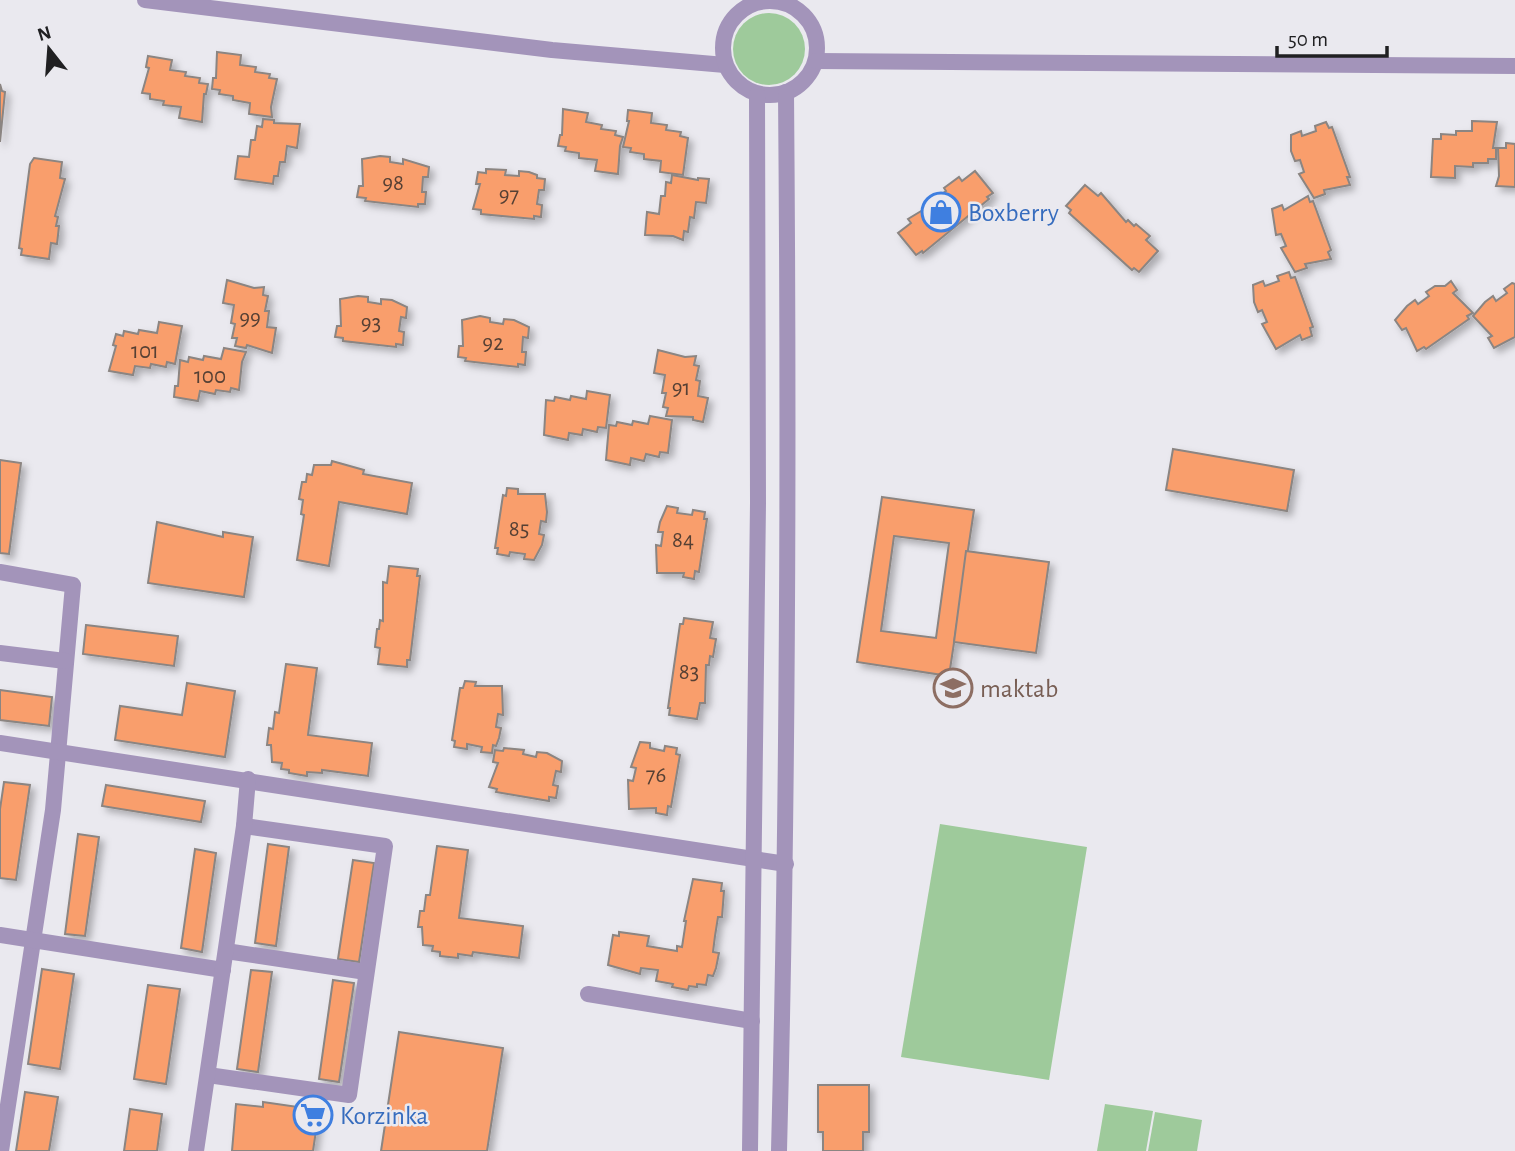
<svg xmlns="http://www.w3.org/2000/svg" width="1515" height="1151" font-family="'Alegreya Sans',sans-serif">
<defs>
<filter id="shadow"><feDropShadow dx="4.5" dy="4.5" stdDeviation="3.5" flood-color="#0004"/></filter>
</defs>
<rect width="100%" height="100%" fill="#eae9ef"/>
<g fill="#9eca9b">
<circle cx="769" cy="49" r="36"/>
<path d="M940 824 1087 847 1049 1080 901 1057Z"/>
<path d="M1105 1104 1153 1111 1146 1151H1097Z"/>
<path d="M1155 1112 1202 1120 1197 1151H1148Z"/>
</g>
<g fill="#f99e6c" stroke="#8b8582" stroke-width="2" fill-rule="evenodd" filter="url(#shadow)">
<path d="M217 52 241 55 240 65 256 67 255 72 270 74 269 78 277 79 271 107 272 117 249 114 250 103 233 100V96L219 94 220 90 212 89 213 78H216Z"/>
<path d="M148 56 172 60 170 70 186 72 185 76 200 78 199 83 208 84 206 94H204L202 122 179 118 181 107 163 105 164 101 150 99V94L142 93 149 68 146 67Z"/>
<path d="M0 84 2 91 5 92 0 142Z"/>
<path d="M563 109 588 113 586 122 602 125 601 129 616 131 615 135 623 137 620 146 618 174 595 171 597 160 579 158V153L565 151 566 147 558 146 560 135H562Z"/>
<path d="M628 110 652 113 651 123 667 125 666 130 681 132 680 136 688 138 683 175 660 172 661 161 644 159V154L630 152 631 148 623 147 629 121H627Z"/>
<path d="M263 119 274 120V123L300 124 297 148 287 146 285 162H280L278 176H274L273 184 235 179 238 156 249 157 251 140H255L257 126 262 127Z"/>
<path d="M1472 121 1497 122 1493 148H1496V159H1488V163H1473V167L1455 166V178L1431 177 1433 139H1441V134L1456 135V131H1472Z"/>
<path d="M1326 122 1329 128 1332 127 1350 177H1347L1350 185 1324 190 1325 194 1314 198 1299 174 1304 172 1300 160 1295 161 1291 151V135L1301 131 1302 136 1316 131 1315 126Z"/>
<path d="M1506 143 1515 144V187L1496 186 1499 176 1498 148H1506Z"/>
<path d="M380 156 390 157V162L403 164V159L429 167 428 177H423L422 192H426L425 204H418V207L365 201 366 198 357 197 359 186H363L362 159Z"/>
<path d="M34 158 62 162 60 178 65 179 55 216 58 217 56 226H59L57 244 51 243 49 259 21 255 22 249 19 248 30 164Z"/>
<path d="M486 169 506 170 505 175 519 176V171L529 172 537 175V178L545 179 544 190H539L537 204 542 205 541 217 534 216V219L481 214V210L473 209 480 184H476L478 172 486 173Z"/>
<path d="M975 171 993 193 987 197 989 199 923 253 922 251 916 255 898 233 911 223 908 219 941 199 939 196 946 191 944 188 959 177 962 181Z"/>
<path d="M672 175 698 180V178L709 179 706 203 696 202 694 218 690 217 688 232 684 231 683 240 673 236 645 235 647 212 659 214 661 196H665L666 182 671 183Z"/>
<path d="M1085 185 1098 196 1101 193 1126 222 1128 220 1134 226 1136 224 1150 236 1146 240 1158 251 1139 272 1134 268 1132 270 1069 213 1071 210 1066 206Z"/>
<path d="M1308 196 1310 202 1313 201 1331 250 1328 252 1331 259 1305 264 1307 268 1295 272 1281 248 1286 246 1281 234 1276 235 1272 209 1282 205 1284 210Z"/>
<path d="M1289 272 1291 278 1295 277 1313 327 1310 328 1312 336 1302 340 1300 335 1276 349 1262 324 1267 322 1262 310 1258 312 1254 302 1253 285 1263 281 1265 286 1279 281 1277 276Z"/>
<path d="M227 280 254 288 264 287 263 295 268 296 265 311H269L267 327 276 328 272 353 247 345 246 348 235 346 237 338H232L235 324 231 323 234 305 223 303Z"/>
<path d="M1451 281 1457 290 1453 293 1473 313 1467 316 1469 319 1426 349 1424 347 1417 351 1406 328 1402 330 1395 320 1407 306 1415 300 1418 304 1429 296 1426 292 1435 286H1445Z"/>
<path d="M1512 283 1515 284V337L1494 348 1488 338 1492 336 1473 316 1485 302 1493 296 1496 301 1507 293 1504 289Z"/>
<path d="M358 296 368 297V302L381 304V299L392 300 407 307 406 318 401 317 399 331 404 332 403 345 396 344V347L343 341V338L335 337 337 326H341L340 299Z"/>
<path d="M480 316 490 318V322L503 324 504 319 514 320 529 327 528 338 523 337 522 352H526L525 365 518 364V367L465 361 466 358 458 357 459 346H463L462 320Z"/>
<path d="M159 322 182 326 175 364 167 362 166 367 151 364 150 368 135 366 133 375 109 371 116 346 113 345 116 334 123 336 124 331 138 334 139 330 157 333Z"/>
<path d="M224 348 246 352 242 362 239 390 231 388 230 392 216 390 215 394 200 391 198 401 174 397 175 386H178L180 360 188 362 189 357 203 360 204 356 221 359Z"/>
<path d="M658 350 685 357 696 356 694 365 699 366 696 380 700 381 698 396 708 398 703 422 693 420V417L666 416 668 408 663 407 666 393H662L665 375 654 373Z"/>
<path d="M587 391 610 395 606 428 598 427 597 432 583 429 582 435 569 433 568 440 544 435 546 400 554 401 555 397 570 400 571 396 586 399Z"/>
<path d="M650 416 672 420 668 453 660 452 659 457 646 454 644 461 631 458 630 465 606 460 609 425 616 426 617 422 632 425 633 421 648 424Z"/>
<path d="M1173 449 1294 470 1287 511 1166 490Z"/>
<path d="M0 460 21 463 9 554 0 553Z"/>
<path d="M332 461 364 470 363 474 412 483 407 514 339 502 329 566 297 560 304 515 301 514 303 500 299 499 302 482H306L307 474 312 475 314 465H331Z"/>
<path d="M507 488 518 489V494H545L547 512 546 522 541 521 539 534 544 535 542 545 534 560 524 559 525 554 510 552 509 556 497 554 498 548H495L503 495 506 496Z"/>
<path d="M882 497 974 510 949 676 857 662ZM894 536 949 543 936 638 881 631Z"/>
<path d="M667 506 678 508 677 513 692 515 693 510 705 512 704 519H707L699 572 695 571 694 579 683 577 684 573H657L656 545 661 546 663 532H658L660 522Z"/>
<path d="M157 522 223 537V532L253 537 244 597 148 583Z"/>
<path d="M966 551 1049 562 1036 653 954 642Z"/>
<path d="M389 566 418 569 417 576H420L410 660H407V667L378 664 380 648 375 647 377 629H379L380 620 383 621V582L387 583Z"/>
<path d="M684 618 713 622 710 638 716 639 713 657 710 656 709 665H706L705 703H700L697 719 669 715 670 708H668L680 624H683Z"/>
<path d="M86 625 178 636 174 666 83 654Z"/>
<path d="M286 664 317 668 308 735 372 743 368 776 322 770V773L307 772V776L289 773V770L281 769 282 763 272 762 271 745H267L269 728 273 729 275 712 279 713Z"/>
<path d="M465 681 476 682 475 686H502L503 715 498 714 496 727 501 728 499 738 496 746 493 745 492 753 481 752 482 747 467 744V749L454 747 455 741 452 740 460 688H463Z"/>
<path d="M187 683 235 691 225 757 115 740 120 706 182 715Z"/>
<path d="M0 690 52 697 49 726 0 720Z"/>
<path d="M640 742 650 743V748L664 751 665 746 677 748 676 754 680 755 671 807 668 806 667 815 656 813V808L629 809 628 780 633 781 636 768 631 767Z"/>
<path d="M504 748 524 750 523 754 536 757 537 752 547 753 562 761 561 772 556 771 553 785 558 786 556 798 549 797V801L496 792 497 789 489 787 498 763 493 762 495 750 503 751Z"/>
<path d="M4 782 30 785 16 880 0 878V809Z"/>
<path d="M106 785 205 801 201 822 102 806Z"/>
<path d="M78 834 99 837 85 936 65 934Z"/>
<path d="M268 844 289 847 276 946 255 943Z"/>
<path d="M437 846 468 850 459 918 523 926 519 958 473 952 472 956 458 954V958L440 956V952L432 951 433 946 423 945 422 927H418L420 911H424L426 895H430Z"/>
<path d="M195 849 216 853 202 952 181 948Z"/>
<path d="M353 860 374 863 359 962 338 959Z"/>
<path d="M693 879 722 883 721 891H724L722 917H718L715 936 713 952 719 953 716 968 713 976 708 975 706 985 697 984V987L689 986 688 990 672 987 673 984 656 981 658 970 641 968 640 974 608 965 613 935 619 936V932L649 936 647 946 677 951V946L682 947 686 921H684Z"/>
<path d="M42 969 74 974 60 1069 28 1064Z"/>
<path d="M251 970 272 972 258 1072 237 1069Z"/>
<path d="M333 980 354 983 339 1082 319 1079Z"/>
<path d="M148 985 180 989 166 1084 134 1079Z"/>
<path d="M399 1032 503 1048 487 1151H381Z"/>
<path d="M818 1085H869V1132H863V1151H823V1132H818Z"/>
<path d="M25 1092 58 1097 49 1151H16Z"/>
<path d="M263 1102 319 1110 313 1151H232L236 1104 263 1107Z"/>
<path d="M130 1109 162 1114 157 1151H124Z"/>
</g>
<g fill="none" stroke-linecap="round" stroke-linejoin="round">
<g stroke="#a394ba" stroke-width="16">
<path d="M145 0 552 50 725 65"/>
<circle cx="770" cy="48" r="47"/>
<path d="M816 61 1515 66"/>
<path d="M0 572 73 585 53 810 1 1151"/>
<path d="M0 653 65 661"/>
<path d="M0 743 786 864"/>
<path d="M0 935 223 970"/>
<path d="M226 951 366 972"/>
<path d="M588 994 752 1021"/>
<path d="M208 1075 349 1095 385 846 244 826"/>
<path d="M196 1151 244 826 248 779"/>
<path d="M750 1151 758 503 757 94"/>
<path d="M779 1151C788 798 789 445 786 92"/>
</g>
</g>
<defs>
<symbol id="shop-ring" viewBox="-11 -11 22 22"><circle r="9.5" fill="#eae9ef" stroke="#3f7fe0" stroke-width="1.5"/><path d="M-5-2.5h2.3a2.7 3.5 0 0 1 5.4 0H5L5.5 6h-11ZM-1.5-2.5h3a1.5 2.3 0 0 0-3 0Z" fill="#3f7fe0"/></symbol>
<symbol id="school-ring" viewBox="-11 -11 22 22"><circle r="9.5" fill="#eae9ef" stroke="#8d6e63" stroke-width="1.5"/><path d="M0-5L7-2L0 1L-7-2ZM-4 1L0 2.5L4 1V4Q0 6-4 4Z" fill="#8d6e63"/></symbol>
<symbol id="supermarket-ring" viewBox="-11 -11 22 22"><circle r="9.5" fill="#eae9ef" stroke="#3f7fe0" stroke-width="1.5"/><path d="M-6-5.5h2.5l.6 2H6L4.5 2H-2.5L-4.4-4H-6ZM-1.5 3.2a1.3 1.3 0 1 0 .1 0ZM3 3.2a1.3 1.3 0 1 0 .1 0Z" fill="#3f7fe0"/></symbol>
</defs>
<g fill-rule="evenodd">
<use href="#shop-ring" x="919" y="190" width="44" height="44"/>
<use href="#school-ring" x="931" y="666" width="44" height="44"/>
<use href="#supermarket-ring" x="291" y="1093" width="44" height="44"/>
</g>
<g text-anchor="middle" stroke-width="5" stroke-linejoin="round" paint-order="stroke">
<g font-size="23" fill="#564034">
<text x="393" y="190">98</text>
<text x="509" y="202">97</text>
<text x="250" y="325">99</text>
<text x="371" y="330">93</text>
<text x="493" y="350">92</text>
<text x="145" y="358">101</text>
<text x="210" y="383">100</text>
<text x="681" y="395">91</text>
<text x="519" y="536">85</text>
<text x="683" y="547">84</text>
<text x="689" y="679">83</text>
<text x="656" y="782">76</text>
</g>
<g font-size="26" fill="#366cbe" stroke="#eae9ef" text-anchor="start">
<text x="968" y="221">Boxberry</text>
<text x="340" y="1124">Korzinka</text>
</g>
<g font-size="26" fill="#785e54" stroke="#eae9ef" text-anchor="start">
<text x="980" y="697">maktab</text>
</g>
</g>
<g transform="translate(49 49) rotate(343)" stroke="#eae9ef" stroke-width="5" paint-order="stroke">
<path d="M0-5L12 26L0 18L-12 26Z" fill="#202022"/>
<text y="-10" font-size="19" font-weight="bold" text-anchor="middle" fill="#202022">N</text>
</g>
<path d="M1277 46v10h110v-10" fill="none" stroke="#202022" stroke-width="3.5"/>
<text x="1288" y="46" font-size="21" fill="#202022" stroke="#eae9ef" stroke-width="5" paint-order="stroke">50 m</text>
</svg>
